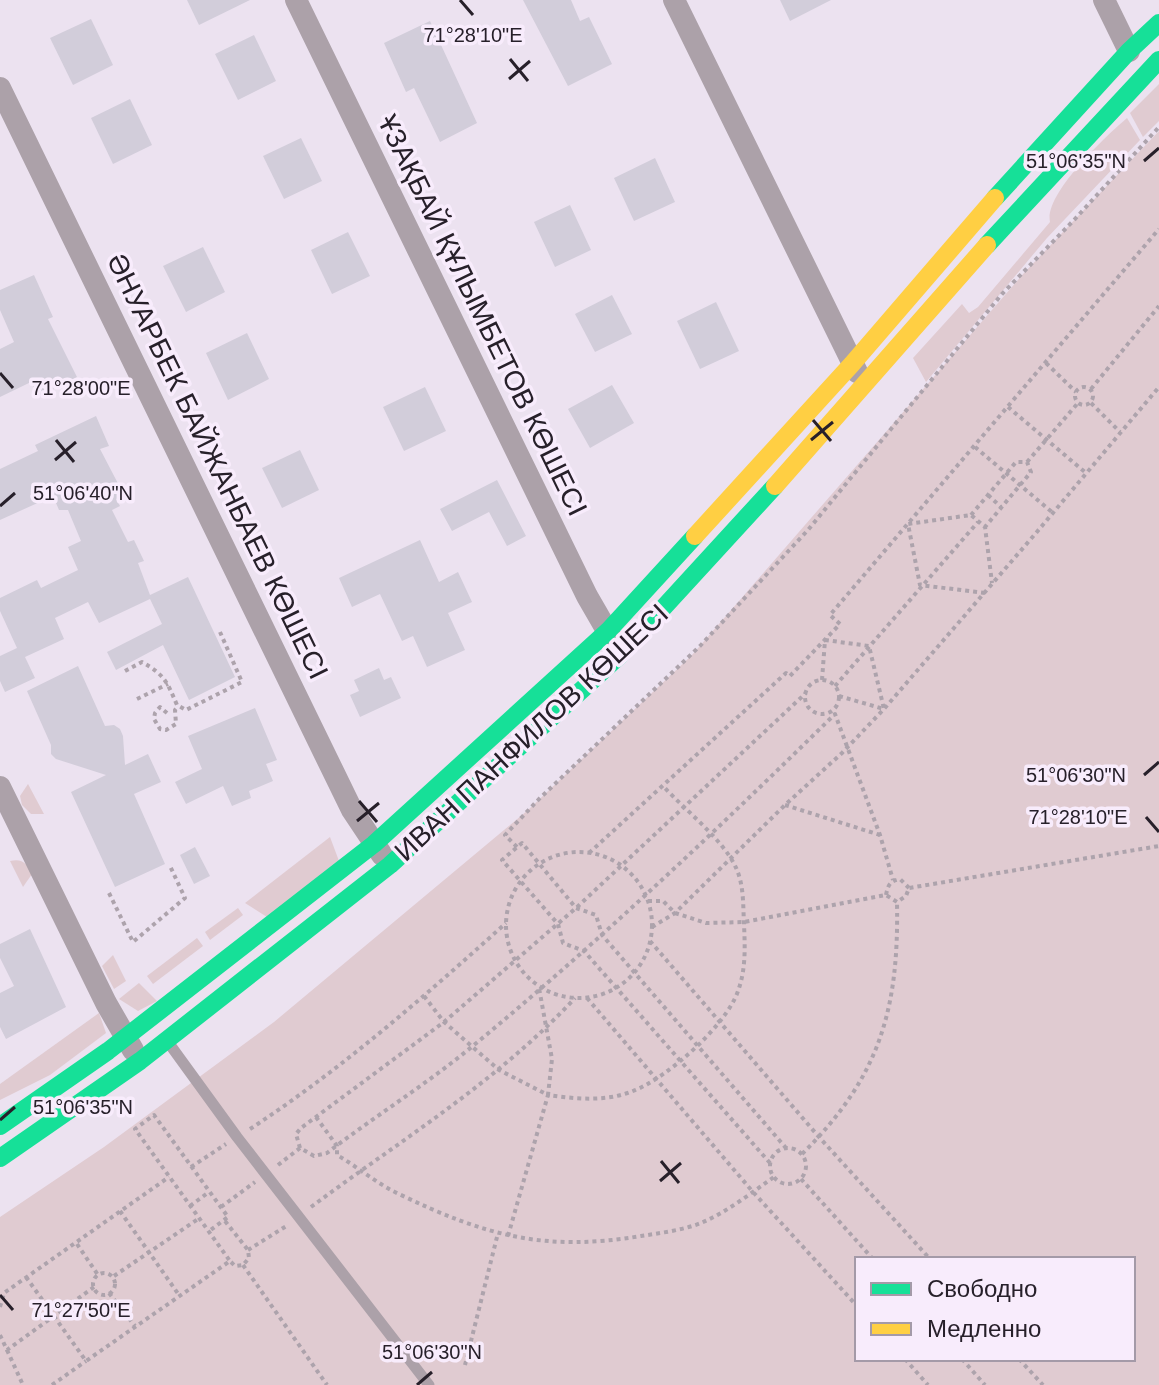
<svg xmlns="http://www.w3.org/2000/svg" width="1159" height="1385" font-family="Helvetica,sans-serif">
<rect width="100%" height="100%" fill="#ece2f0"/>
<g fill="#e0cbd1" fill-rule="evenodd">
<path d="M1159 84V121L1143 137 1130 113Z"/>
<path d="M1127 118 1140 140 1047 238 926 382 913 358 962 304 969 313 978 307 1050 222C1044 194 1106 136 1127 118Z"/>
<path d="M1159 131V1385H0V1217L104 1147 274 1022 528 810 692 655 1024 273ZM857 1259H1133V1359H857Z"/>
<path d="M28 784 44 814H31L22 805 20 796Z"/>
<path d="M330 837 339 861 267 917 245 903Z"/>
<path d="M10 861C23 858 27 864 32 874L23 887Z"/>
<path d="M238 908 243 915 210 940 205 932Z"/>
<path d="M197 938 203 946 153 984 147 976Z"/>
<path d="M113 955 126 981 114 989 102 966Z"/>
<path d="M139 983 157 1001 138 1011 119 999Z"/>
<path d="M99 1013 106 1033 50 1075 0 1100V1084Z"/>
</g>
<g fill="#d2cdda">
<path d="M187 0H250L199 25Z"/>
<path d="M523 0H571L580 21 589 17 612 64 568 86Z"/>
<path d="M780 0H831L790 21Z"/>
<path d="M91 19 113 65 73 85 50 38Z"/>
<path d="M430 21 477 123 440 142 414 88 406 92 384 43Z"/>
<path d="M254 35 276 81 238 100 215 54Z"/>
<path d="M130 99 152 145 113 164 91 118Z"/>
<path d="M301 138 322 181 284 199 263 156Z"/>
<path d="M655 158 675 202 634 221 614 178Z"/>
<path d="M570 205 591 250 555 267 534 222Z"/>
<path d="M348 232 370 276 332 294 311 250Z"/>
<path d="M203 247 225 292 186 312 163 266Z"/>
<path d="M34 275 53 317 48 319 77 377 38 396 31 382 0 397V349L14 342 0 310V290Z"/>
<path d="M612 295 632 334 595 352 575 314Z"/>
<path d="M716 302 739 351 700 369 677 321Z"/>
<path d="M247 333 269 379 228 400 206 353Z"/>
<path d="M612 385 634 423 590 448 568 409Z"/>
<path d="M425 387 446 431 404 451 383 407Z"/>
<path d="M96 416 109 446 100 449 124 495 116 499 120 506 112 510 128 542 134 540 144 561 138 563 150 595 188 577 235 677 189 700 163 645 116 670 107 652 162 624 150 599 99 623 88 602 55 618 64 639 25 657 35 678 5 692 0 681V656L17 648 0 611V598L37 580 41 588 78 570 68 547 81 541 68 510H59L53 496 0 520V469L38 451 35 445Z"/>
<path d="M300 450 319 490 282 508 262 468Z"/>
<path d="M497 480 526 536 507 546 489 512 452 531 440 509Z"/>
<path d="M420 540 439 582 458 572 472 602 448 613 465 650 427 667 413 636 402 641 380 594 352 607 339 578Z"/>
<path d="M78 666 105 726 114 725 120 729 123 736 125 765 148 754 161 782 134 794 165 864 115 887 71 792 106 775 56 759 51 754V745L27 691Z"/>
<path d="M379 668 384 680 391 677 401 698 360 717 350 695 359 691 354 680Z"/>
<path d="M255 708 277 760 266 764 273 781 249 791 251 798 232 806 223 786 186 804 175 782 202 769 188 736Z"/>
<path d="M195 847 210 876 194 884 180 855Z"/>
<path d="M30 929 66 1007 6 1039 0 1027V993L14 986 0 958V944Z"/>
</g>
<g fill="none" stroke-linecap="round" stroke-linejoin="round">
<g stroke="#ada3ac" stroke-width="4" stroke-dasharray="4 4" stroke-linecap="butt">
<path d="M1046 363 1076 392"/>
<circle cx="1084" cy="396" r="9"/>
<path d="M1091 389 1159 306"/>
<path d="M1091 403 1120 432"/>
<path d="M1008 407 1086 473"/>
<path d="M975 447 1053 513"/>
<path d="M1027 462 1078 403"/>
<path d="M988 495 1001 507"/>
<path d="M971 515 1016 462H1027L1031 472 985 527"/>
<path d="M985 593 920 585 908 524 971 515 985 527 992 583"/>
<path d="M125 671 142 662C165 675 167 682 177 705L186 710 242 682 220 632"/>
<path d="M822 680 825 640 869 646 884 709"/>
<circle cx="822" cy="697" r="17"/>
<path d="M835 686 978 522"/>
<path d="M839 696 884 709"/>
<path d="M137 699 168 684"/>
<path d="M167 713 160 707 155 713 154 719 160 729 166 730 176 724 175 710 178 707"/>
<path d="M785 805 880 835"/>
<path d="M517 847 505 835 539 799 700 646 808 530 1002 294 1075 219 1159 127"/>
<circle cx="579" cy="925" r="73"/>
<path d="M589 853 786 673 790 676 840 624 830 615 1159 229"/>
<path d="M109 893 133 942 185 898 170 866"/>
<path d="M886 895C888 885 890 881 900 879L909 888"/>
<path d="M648 901H663L675 913 706 923 744 922 886 895 897 902 906 896 909 888 1159 846"/>
<path d="M652 927 675 913 785 805 842 753 884 709 1036 533 1159 387"/>
<path d="M650 941 819 1137 930 1259"/>
<path d="M424 996 444 1022 499 1070 548 1095 552 1059 539 988"/>
<path d="M587 998 753 1192 857 1306"/>
<path d="M316 1117 337 1146V1155C358 1167 377 1184 399 1194 486 1236 545 1252 641 1236 661 1233 683 1230 701 1223 727 1212 751 1193 774 1177"/>
<path d="M250 1129C342 1069 425 996 506 923"/>
<path d="M300 1148 296 1134 301 1128 444 1022 576 908 806 693"/>
<circle cx="788" cy="1166" r="18"/>
<path d="M802 1154C880 1077 899 1009 897 902"/>
<path d="M770 1163 584 951 563 943 558 924 502 860 522 843 576 908 596 915 602 935 786 1148"/>
<path d="M278 1165 300 1148 314 1156 327 1153C375 1116 427 1084 474 1045 600 941 718 829 835 714L880 835 893 880"/>
<path d="M191 1167 226 1144"/>
<path d="M801 1179 873 1259"/>
<path d="M190 1206 209 1192"/>
<path d="M221 1207 255 1182"/>
<path d="M311 1207C401 1140 498 1081 575 998"/>
<path d="M120 1211 179 1295"/>
<path d="M225 1221 248 1250 249 1258 243 1265 235 1266 230 1261"/>
<path d="M508 1236 548 1095C576 1099 606 1102 633 1091 667 1078 726 1026 738 991 746 969 745 947 744 924 743 906 744 887 737 870 725 841 686 811 664 787"/>
<path d="M77 1244 98 1275"/>
<path d="M248 1250 288 1225"/>
<path d="M243 1265 327 1385"/>
<circle cx="104" cy="1284" r="11"/>
<path d="M114 1276 198 1219"/>
<path d="M26 1277 86 1361 230 1261 135 1129 154 1115 228 1217 208 1232"/>
<path d="M109 1293 135 1326"/>
<path d="M0 1307 4 1293 169 1177"/>
<path d="M0 1335 7 1350 94 1287"/>
<path d="M7 1350 23 1385"/>
<path d="M905 1359 928 1385"/>
<path d="M962 1359 985 1385"/>
<path d="M1019 1359 1043 1385"/>
<path d="M465 1365 498 1233"/>
<path d="M52 1385 86 1361"/>
</g>
<path stroke="#aca1a9" stroke-width="11" d="M168 1042 237 1137 429 1385"/>
<g stroke="#aca1a9" stroke-width="22">
<path d="M296 0 587 596 613 641"/>
<path d="M674 0 857 372"/>
<path d="M1104 0 1129 51"/>
<path d="M0 88 352 810 382 855"/>
<path d="M0 787 106 1003 133 1050"/>
</g>
<g stroke="#16e098" stroke-width="18">
<path d="M995 198 1129 51 1159 23"/>
<path d="M987 245 1159 60"/>
<path d="M0 1126 108 1051 374 844 608 631 695 536"/>
<path d="M0 1158 140 1061 390 865 620 655 775 486"/>
</g>
<g stroke="#ffcf43" stroke-width="18">
<path d="M775 486 987 245"/>
<path d="M695 536 852 364 995 198"/>
</g>
</g>
<path fill="none" stroke="#27202a" stroke-width="3" d="M460 0 473 15M510 59 528 81M509 79 530 61M1144 161 1159 148M0 373 13 388M813 420 831 441M56 440 74 462M811 440 833 422M55 460 76 442M0 506 15 493M1144 775 1159 762M359 801 377 822M1146 817 1159 832M357 821 379 803M0 1120 15 1107M661 1161 679 1183M660 1181 681 1163M0 1295 13 1310M417 1385 432 1372"/>
<g text-anchor="middle" stroke-width="7" stroke-linejoin="round" paint-order="stroke">
<g font-size="28" fill="#27202a" stroke="#f8ecfc">
<text transform="translate(483 315) rotate(64)" y="10">ҰЗАҚБАЙ ҚҰЛЫМБЕТОВ КӨШЕСІ</text>
<text transform="translate(218 466) rotate(64)" y="10">ӘНУАРБЕК БАЙЖАНБАЕВ КӨШЕСІ</text>
<text transform="translate(531 732) rotate(-43)" y="10">ИВАН ПАНФИЛОВ КӨШЕСІ</text>
</g>
</g>
<g font-size="20" text-anchor="middle" fill="#27202a" stroke="#f8ecfc" stroke-width="7" stroke-linejoin="round" paint-order="stroke">
<text x="473" y="42">71°28'10"E</text>
<text x="1076" y="168">51°06'35"N</text>
<text x="81" y="395">71°28'00"E</text>
<text x="83" y="500">51°06'40"N</text>
<text x="1076" y="782">51°06'30"N</text>
<text x="1078" y="824">71°28'10"E</text>
<text x="83" y="1114">51°06'35"N</text>
<text x="81" y="1317">71°27'50"E</text>
<text x="432" y="1359">51°06'30"N</text>
</g>
<rect x="855" y="1257" width="280" height="104" fill="#f8ecfc" stroke="#a49aa8" stroke-width="2"/>
<rect x="871" y="1283" width="40" height="12" fill="#16e098" stroke="#a49aa8" stroke-width="2"/>
<text x="927" y="1297" font-size="24" fill="#27202a">Свободно</text>
<rect x="871" y="1323" width="40" height="12" fill="#ffcf43" stroke="#a49aa8" stroke-width="2"/>
<text x="927" y="1337" font-size="24" fill="#27202a">Медленно</text>
</svg>
